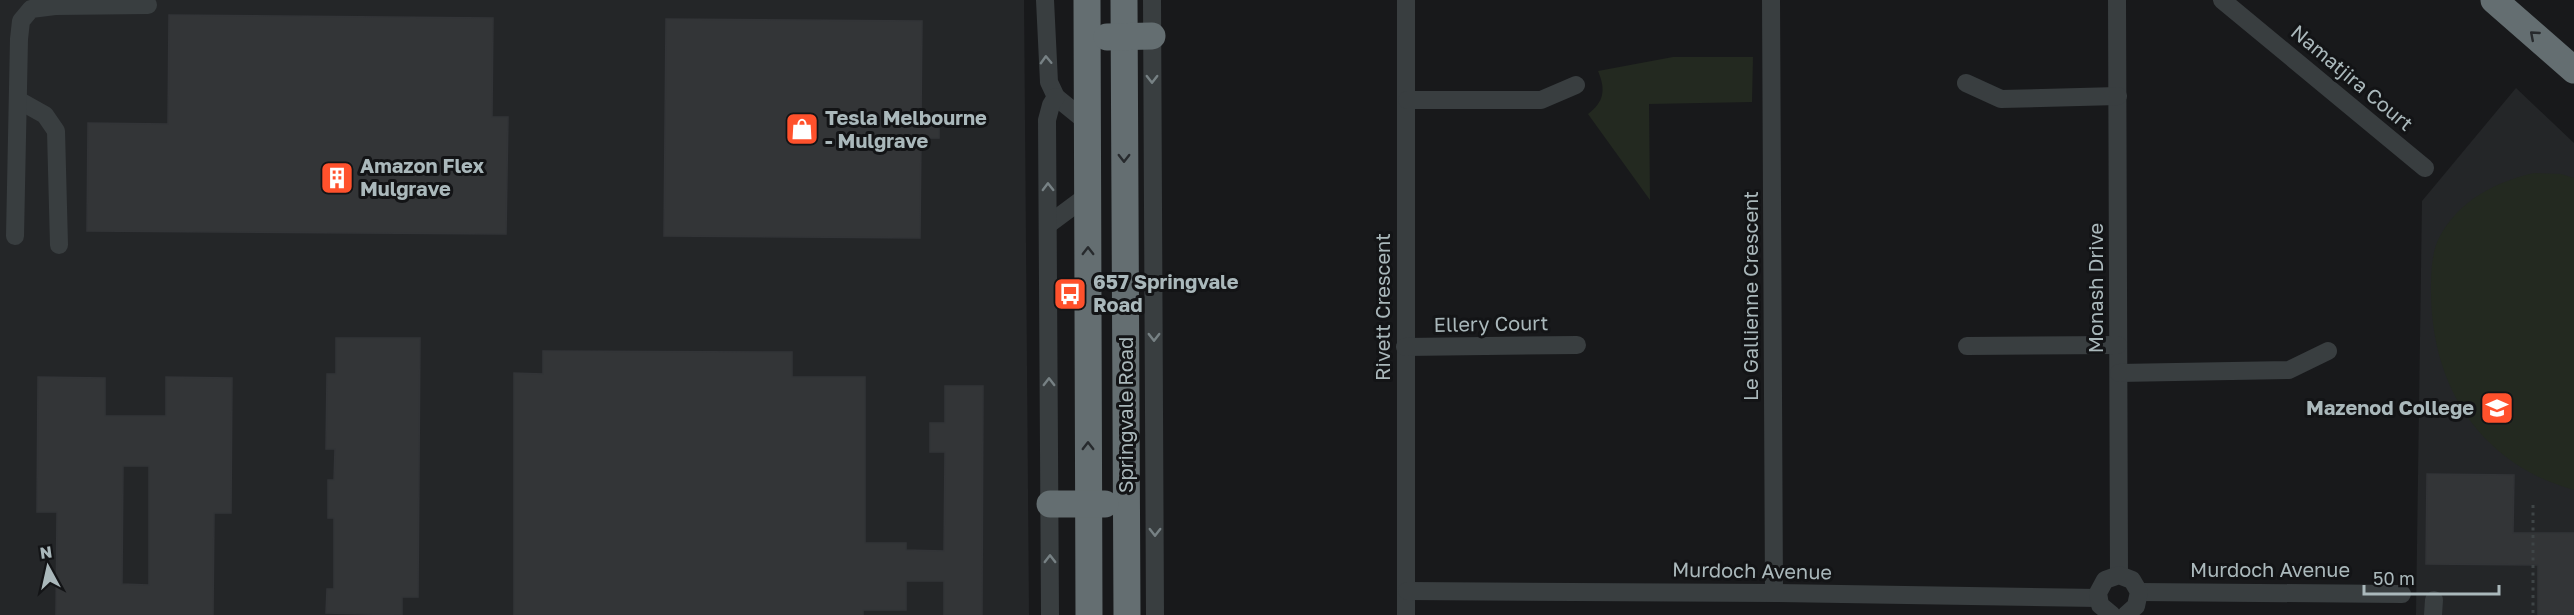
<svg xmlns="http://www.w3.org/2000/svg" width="2574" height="615" font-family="'Golos Text',sans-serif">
<rect width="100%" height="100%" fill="#18191b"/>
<g fill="#242628">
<path d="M0 0H1024L1029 615H0Z"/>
<path d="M2516 88 2574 143V615H2416L2422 201Z"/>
</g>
<g fill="#232920">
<path d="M1673 57H1753L1752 102 1649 104 1650 200 1588 114C1604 102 1606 90 1598 71Z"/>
<path d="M2534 173 2561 174 2574 178V490C2542 481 2515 467 2491 444 2448 404 2430 344 2431 287 2431 272 2432 251 2439 238 2458 201 2495 182 2534 173Z"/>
</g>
<g fill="#333537" stroke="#323437" stroke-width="1.5" fill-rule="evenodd">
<path d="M169 15 493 18 492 117H508L506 234 87 231 88 123 168 124Z"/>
<path d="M666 19 922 21 921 120 939 121V138H921L920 238 664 236Z"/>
<path d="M336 338H420L418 597H402V615L326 613 327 589H334V518H328V480H334L335 449H326L327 374H336Z"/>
<path d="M543 351 792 352V377H865V543H906V550L944 551 945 452H930V423H945V386H983L982 615H944V581H906V610H863V615H514V373L543 374Z"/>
<path d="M38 377 105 378V416H166V377L232 378 231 513H214L213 615H56L57 512H37ZM123 466H149V585L122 584Z"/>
<path d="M2427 474 2514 475 2513 533H2574V615H2538V565L2426 564Z"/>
</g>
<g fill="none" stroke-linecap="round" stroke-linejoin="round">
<path stroke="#3f4547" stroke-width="3" stroke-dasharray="3 4.5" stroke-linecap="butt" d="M2533 505V615"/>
<g stroke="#393e40" stroke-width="18">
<path d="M1045 0 1049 82 1056 97 1088 123"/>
<path d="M1152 0 1155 615"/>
<path d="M1406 0V615"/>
<path d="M1771 0 1774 593"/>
<path d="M2117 0 2119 575"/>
<path d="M2222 0 2425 168"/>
<path d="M1966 83 2001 99 2118 96"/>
<path d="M1407 100H1541L1576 85"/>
<path d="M20 101 45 115 56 131 59 245"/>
<path d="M1049 224 1088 195"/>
<path d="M15 236 19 39 21 21 31 9 55 6 148 5"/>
<path d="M1967 346 2118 345"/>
<path d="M1405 347 1577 345"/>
<path d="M2119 373 2289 370 2328 351"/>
<path d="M1407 591 1774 593 2098 598"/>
<path d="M2139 592 2402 594"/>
<path d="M1050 615 1047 120 1051 105 1056 97"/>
<path d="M2112 615 2100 605 2098 593 2105 580 2119 575 2132 580 2139 592 2136 606 2126 615"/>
<path d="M2433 615 2434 600"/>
</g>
<g stroke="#646e71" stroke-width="27">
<path d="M1087 0 1089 615"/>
<path d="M1124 0 1127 615"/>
<path d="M2494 0 2574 70"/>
<path d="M1107 37 1152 36"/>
<path d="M1050 504H1105"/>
</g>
</g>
<defs><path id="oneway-chevron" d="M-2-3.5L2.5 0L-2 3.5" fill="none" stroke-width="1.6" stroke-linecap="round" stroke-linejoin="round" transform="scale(1.5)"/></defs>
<g stroke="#272a2d">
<use href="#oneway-chevron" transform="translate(2534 35) rotate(-139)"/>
<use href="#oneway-chevron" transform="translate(1124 158) rotate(90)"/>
<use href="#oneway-chevron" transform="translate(1088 251) rotate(-90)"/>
<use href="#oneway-chevron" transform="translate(1088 446) rotate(-90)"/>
</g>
<g stroke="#778184">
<use href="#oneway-chevron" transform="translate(1046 60) rotate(-92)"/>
<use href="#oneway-chevron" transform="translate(1152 79) rotate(90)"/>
<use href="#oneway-chevron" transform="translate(1048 187) rotate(-91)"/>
<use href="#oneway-chevron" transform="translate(1154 337) rotate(90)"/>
<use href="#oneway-chevron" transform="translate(1049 382) rotate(-90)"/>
<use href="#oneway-chevron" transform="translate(1155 532) rotate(90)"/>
<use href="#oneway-chevron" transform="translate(1050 559) rotate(-90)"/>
</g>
<defs>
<symbol id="shop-square" viewBox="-11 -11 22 22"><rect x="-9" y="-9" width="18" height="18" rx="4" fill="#ff512c" stroke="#131416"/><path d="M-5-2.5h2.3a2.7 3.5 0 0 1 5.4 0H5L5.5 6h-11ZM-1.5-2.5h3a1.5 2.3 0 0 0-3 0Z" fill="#fff"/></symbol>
<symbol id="building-square" viewBox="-11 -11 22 22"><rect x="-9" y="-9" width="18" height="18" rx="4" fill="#ff512c" stroke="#131416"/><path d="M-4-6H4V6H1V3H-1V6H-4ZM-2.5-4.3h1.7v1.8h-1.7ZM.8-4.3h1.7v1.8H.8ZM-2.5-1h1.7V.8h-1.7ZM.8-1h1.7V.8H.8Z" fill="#fff"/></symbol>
<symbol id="bus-square" viewBox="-11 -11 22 22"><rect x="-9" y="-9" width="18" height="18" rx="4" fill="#ff512c" stroke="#131416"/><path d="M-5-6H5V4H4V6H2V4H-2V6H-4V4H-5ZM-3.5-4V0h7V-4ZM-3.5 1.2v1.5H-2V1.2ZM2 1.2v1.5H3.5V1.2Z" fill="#fff"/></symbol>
<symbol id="school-square" viewBox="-11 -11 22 22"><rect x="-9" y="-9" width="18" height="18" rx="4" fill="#ff512c" stroke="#131416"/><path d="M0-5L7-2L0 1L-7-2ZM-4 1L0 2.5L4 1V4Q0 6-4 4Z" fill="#fff"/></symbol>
</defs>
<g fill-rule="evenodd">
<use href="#shop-square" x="783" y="110" width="38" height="38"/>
<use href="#building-square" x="318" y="159" width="38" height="38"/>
<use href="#bus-square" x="1051" y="275" width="38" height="38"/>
<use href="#school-square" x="2478" y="389" width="38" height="38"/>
</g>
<g text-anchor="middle" stroke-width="6" stroke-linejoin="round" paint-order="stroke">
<g font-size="20" fill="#aab8bb" stroke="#131416">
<text transform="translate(2352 78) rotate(40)" y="7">Namatjira Court</text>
<text transform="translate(2096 288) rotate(-90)" y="7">Monash Drive</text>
<text transform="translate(1751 296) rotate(-90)" y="7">Le Gallienne Crescent</text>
<text transform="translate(1383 307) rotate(-90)" y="7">Rivett Crescent</text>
<text transform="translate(1491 324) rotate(-1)" y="7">Ellery Court</text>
<text transform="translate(1126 415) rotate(-90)" y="7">Springvale Road</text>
<text x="2270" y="577">Murdoch Avenue</text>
<text transform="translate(1752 571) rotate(1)" y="7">Murdoch Avenue</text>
</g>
<g font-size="20" font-weight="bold" fill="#aab8bb" stroke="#131416" text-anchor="start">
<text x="825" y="125">Tesla Melbourne<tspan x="825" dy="23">- Mulgrave</tspan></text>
<text x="360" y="173">Amazon Flex<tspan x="360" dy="23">Mulgrave</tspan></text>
<text x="1093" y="289">657 Springvale<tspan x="1093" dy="23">Road</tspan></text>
<text x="2474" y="415" text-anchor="end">Mazenod College</text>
</g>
</g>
<g transform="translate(48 567) rotate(352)" stroke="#131416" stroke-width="4.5" paint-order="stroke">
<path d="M0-4.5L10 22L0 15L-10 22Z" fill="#aab8bb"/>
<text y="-9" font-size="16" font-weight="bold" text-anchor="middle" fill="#aab8bb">N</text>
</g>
<path d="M2364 585v9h135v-9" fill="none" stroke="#aab8bb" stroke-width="3"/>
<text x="2373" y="585" font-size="18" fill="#aab8bb" stroke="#131416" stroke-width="4.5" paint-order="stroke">50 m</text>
</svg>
